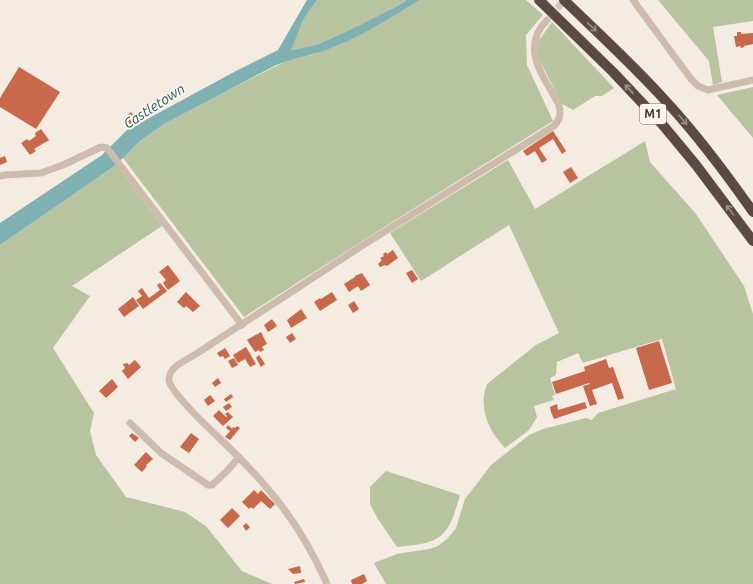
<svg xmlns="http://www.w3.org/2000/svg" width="753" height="584" font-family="Ubuntu,sans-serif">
<rect width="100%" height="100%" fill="#f4ebe1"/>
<g fill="#b8c4a0">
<path d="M317 0H406L403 3 358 26 319 44 290 50 303 20Z"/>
<path d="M420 0H526L543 15 526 35 527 65 553 121 378 231 244 317 123 158 140 141 164 124 211 99 288 60 314 54 364 32Z"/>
<path d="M658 0H753V21L713 27 722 82 713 85 709 61Z"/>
<path d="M552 22 614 88 602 96H595L573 110 562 104 538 57V42Z"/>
<path d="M753 87V138L717 95Z"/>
<path d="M645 141 650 162 696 214 744 286 753 314V584H386L374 563 397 554 429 549 438 546 447 539 456 528 465 499 492 464 529 435 543 429 586 418 592 420 598 413 676 389 662 339 583 363 578 353 557 362 556 375 550 378 555 395 552 396 554 400 534 406 537 417 529 430 505 448C488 431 478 407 487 384L536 345 559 333 509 225 421 281 390 233 508 160 535 209Z"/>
<path d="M116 165 162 226 72 286 90 296 53 348 94 413 90 431 96 455 126 497 185 512 206 526 242 571 272 584H0V245Z"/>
<path d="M386 471 460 495C448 538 442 543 397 547L378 519 370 504V487Z"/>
</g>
<path fill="#7fb0b2" d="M307 0H317L303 20 291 50 319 44 358 26 403 3 406 0H420C393 16 365 34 336 46 316 55 295 57 276 65L164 124 140 141 116 165 0 245V223L102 155 127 130 234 72 278 50Z"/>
<g fill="#c8694b">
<path d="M737 32H741V34L753 33V44L744 46V47L741 48 740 46 736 47 734 36H737Z"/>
<path d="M19 67 60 92 36 129 0 107V98Z"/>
<path d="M131 112 137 119 131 125 124 118Z"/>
<path d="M41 129 49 140 34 149 36 151 30 155 21 143 27 139 29 141 36 136 35 133Z"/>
<path d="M553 131 566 151 562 154 553 139 539 148 547 160 542 163 535 151 527 156 523 151Z"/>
<path d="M5 156 7 162 0 165V158Z"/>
<path d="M571 167 578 178 570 183 563 172Z"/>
<path d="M393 250 398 258 387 266 385 265 380 267 378 264 382 260 380 258 384 256 383 254 386 252 387 254Z"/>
<path d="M168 265 180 281 168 290 163 283 166 280 159 272Z"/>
<path d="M412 270 418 279 412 283 406 273Z"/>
<path d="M362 273 370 285 361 291 358 286 349 292 344 284 355 277V276Z"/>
<path d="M160 283 167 291 143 309 136 300 142 296 138 291 142 288 149 298 160 290 157 285Z"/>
<path d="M186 292 200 306 193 312 186 306 184 308 177 302Z"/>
<path d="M332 292 337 300 320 311 314 302 320 298 321 299Z"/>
<path d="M133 297 139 306 124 317 118 309Z"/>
<path d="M354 301 359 309 353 313 348 305Z"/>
<path d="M301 309 307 318 291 328 287 320Z"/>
<path d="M272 319 277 326 268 332 264 325Z"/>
<path d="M261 332 267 344 262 347 264 350 260 352 259 350 255 352 247 340Z"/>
<path d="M292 333 296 339 290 343 286 337Z"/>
<path d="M659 341 672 383 649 390 636 348Z"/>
<path d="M246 347 256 364 250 367 245 359 238 363 233 355Z"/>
<path d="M225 348 230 356 225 359 223 356 220 357 217 353Z"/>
<path d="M259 355 265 364 261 367 256 358Z"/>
<path d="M234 358 238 365 232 368 228 361Z"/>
<path d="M606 359 609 368 613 367 624 398 618 400 612 383 592 390 597 404 590 406 583 386 590 384 589 383 556 394 552 382 585 371 584 367Z"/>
<path d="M135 360 141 367 128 379 122 371 125 368 123 364 127 363 129 365Z"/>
<path d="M218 378 221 383 215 387 212 383Z"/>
<path d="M112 379 118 387 106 398 99 391Z"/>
<path d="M231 394 233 397 226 402 224 399Z"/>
<path d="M210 395 215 401 208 406 204 400Z"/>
<path d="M585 402 587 408 554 419 551 412 550 407 557 404 558 410Z"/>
<path d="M229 403 232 407 226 411 223 407Z"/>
<path d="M219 410 226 417 227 416 225 414 228 412 233 417 223 426 213 416Z"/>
<path d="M228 425 232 429 233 427 235 428 237 426 240 428 230 440 225 437 230 431 226 428Z"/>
<path d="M132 433 139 438 135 442 129 436Z"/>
<path d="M191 433 199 439 189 453 180 447Z"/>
<path d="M146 452 153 459 146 465 147 466 142 472 134 465Z"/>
<path d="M254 490 258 494 261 490 275 504 270 509 261 501 253 509 251 507 249 509 242 502Z"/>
<path d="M232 508 240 516 228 528 220 520Z"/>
<path d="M246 523 250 527 246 531 243 526Z"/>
<path d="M300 566 301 573 293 574 288 569Z"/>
<path d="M364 574 367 581 362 584H352L351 580Z"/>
<path d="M304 579 305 582 295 584 294 582Z"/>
</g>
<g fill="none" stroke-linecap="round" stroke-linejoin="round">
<path stroke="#cfc6bd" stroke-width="7" stroke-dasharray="7 3.5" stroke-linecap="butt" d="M550 16 565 0"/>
<g stroke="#cdbbac" stroke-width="7">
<path d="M633 0 691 79 698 86 708 90 753 80"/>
<path d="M0 176 5 175 41 173 63 165 101 147 107 148 242 325"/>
<path d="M130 423 161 453 208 485H212L227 471 239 457"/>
<path d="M327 584C312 550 292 517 268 489 250 467 229 448 209 428 201 421 169 389 169 380 168 367 188 359 196 354L368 242 554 126C560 119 561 115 559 105 544 76 519 49 547 20"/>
</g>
<g stroke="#5c4a42" stroke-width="10">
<path d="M539 0 613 72 662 124 696 165 753 241"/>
<path d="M564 0C597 32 631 63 662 97 695 132 725 172 753 212"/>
</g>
</g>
<defs><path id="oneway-shaft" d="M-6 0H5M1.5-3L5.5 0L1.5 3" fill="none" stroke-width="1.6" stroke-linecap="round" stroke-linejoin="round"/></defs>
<g stroke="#9c8e87">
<use href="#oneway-shaft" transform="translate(592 27) rotate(43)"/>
<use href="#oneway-shaft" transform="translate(629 89) rotate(-133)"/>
<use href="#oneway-shaft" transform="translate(683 120) rotate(49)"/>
<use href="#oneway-shaft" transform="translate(730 210) rotate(-126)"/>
</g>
<g text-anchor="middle" stroke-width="4" stroke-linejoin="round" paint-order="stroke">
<rect fill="#fbf5ee" stroke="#756b66" stroke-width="1" x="640" y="104" width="26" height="20" rx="3"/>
<g font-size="12" font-weight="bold" fill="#3b302b">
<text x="653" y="118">M1</text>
</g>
<g font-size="14" font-style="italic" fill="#1f5a5e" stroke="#fbf5ee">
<text transform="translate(154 106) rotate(-33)" y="5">Castletown</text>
</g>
</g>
</svg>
